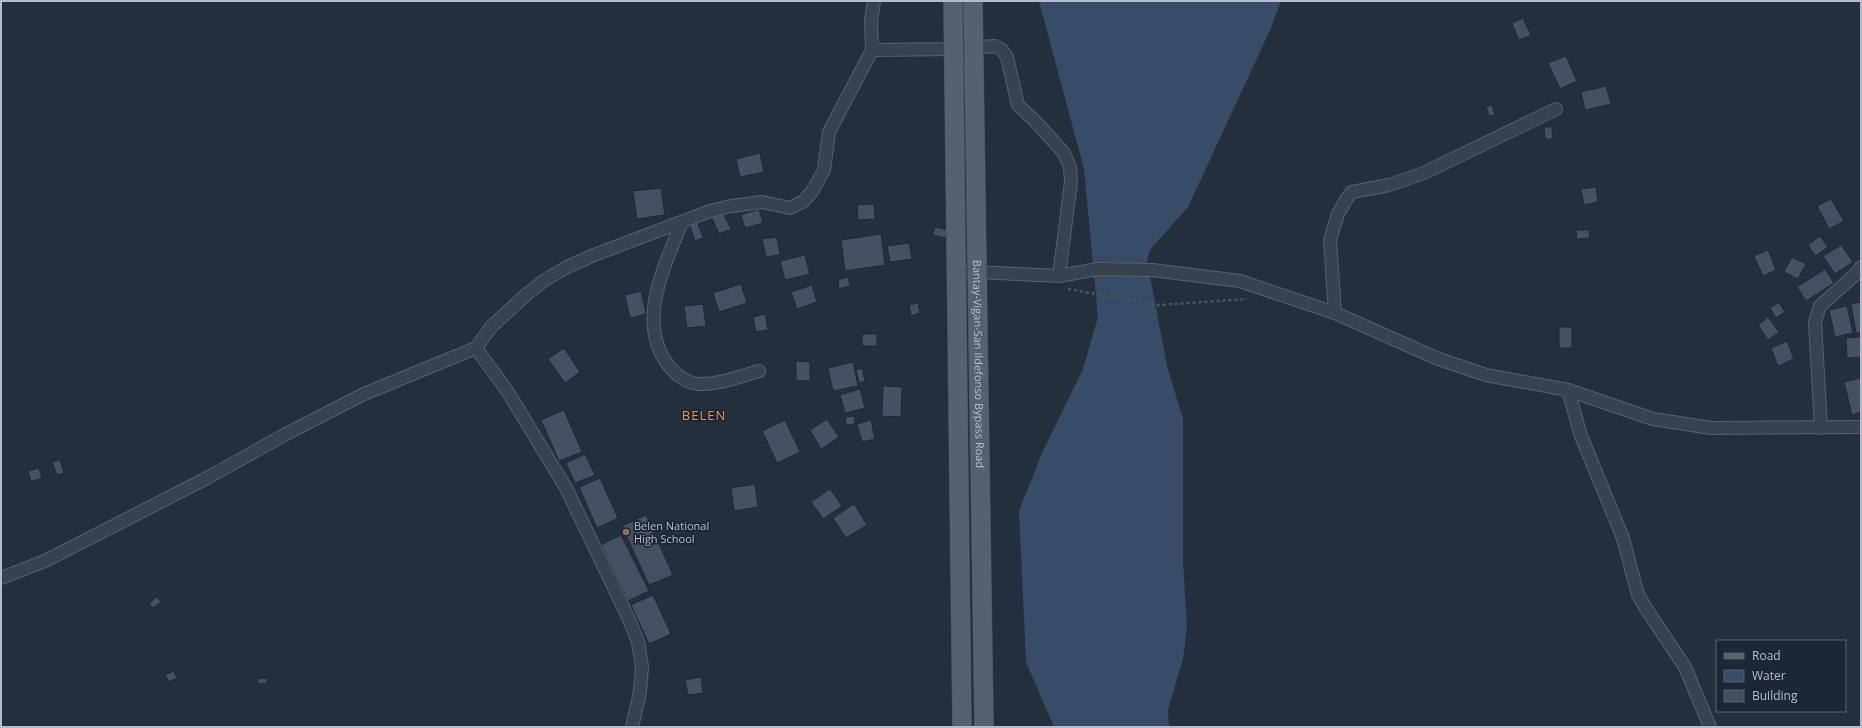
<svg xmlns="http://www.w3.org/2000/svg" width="1862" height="728" font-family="'Open Sans',sans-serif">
<rect width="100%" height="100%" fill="#242f3e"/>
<path fill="#394c67" d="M1039 1H1281L1271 28 1188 207 1150 250 1147 260 1167 366 1183 419V560L1187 627 1183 659 1168 710 1169 727H1054L1026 662 1019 511 1043 451 1083 369 1098 317 1084 169Z"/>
<g fill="#455162" stroke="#1f2835">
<path d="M1523 18 1531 35 1519 40 1512 23Z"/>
<path d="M1566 56 1577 81 1560 89 1548 63Z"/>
<path d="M1606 86 1611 104 1585 110 1581 92Z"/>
<path d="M1492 105 1495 115 1489 116 1486 107Z"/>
<path d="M1544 127H1552L1553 139H1545Z"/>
<path d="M760 153 764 172 740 177 736 159Z"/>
<path d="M1596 187 1598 202 1584 205 1581 189Z"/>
<path d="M661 188 665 215 637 219 633 191Z"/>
<path d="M1831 199 1844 221 1829 229 1817 206Z"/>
<path d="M874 204 875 219 858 220 857 205Z"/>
<path d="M759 209 763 223 745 228 741 215Z"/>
<path d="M722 211 731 229 719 234 711 216Z"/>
<path d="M697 221 703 238 695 241 689 224Z"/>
<path d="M935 227 948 230 947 238 933 235Z"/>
<path d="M1576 230H1589L1590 238 1577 239Z"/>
<path d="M881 234 885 265 845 271 841 240Z"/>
<path d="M1820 236 1828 247 1815 256 1808 245Z"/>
<path d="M777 237 780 255 766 257 762 239Z"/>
<path d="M909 243 912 259 890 262 887 246Z"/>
<path d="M1841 245 1853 262 1835 274 1823 256Z"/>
<path d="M1768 250 1776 270 1763 276 1754 256Z"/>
<path d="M805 255 810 274 785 280 780 261Z"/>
<path d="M1792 257 1806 264 1798 279 1784 272Z"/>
<path d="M1825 269 1834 283 1806 301 1797 287Z"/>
<path d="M848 277 850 286 839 289 838 280Z"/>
<path d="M741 284 747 303 719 312 713 293Z"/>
<path d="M812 285 817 302 797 309 791 292Z"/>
<path d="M641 291 646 314 630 318 625 295Z"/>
<path d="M1779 302 1785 312 1776 318 1770 308Z"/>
<path d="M1861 302V333H1856L1851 304Z"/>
<path d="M918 303 920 313 911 316 909 305Z"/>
<path d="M703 304 706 326 687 328 684 306Z"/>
<path d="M1847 306 1853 333 1835 337 1829 310Z"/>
<path d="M765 314 768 330 756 332 753 317Z"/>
<path d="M1768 317 1779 332 1768 340 1758 325Z"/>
<rect x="1559" y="327" width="13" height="21"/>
<rect x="862" y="334" width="15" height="12"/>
<path d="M1861 337V357L1847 358 1846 338Z"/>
<path d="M1787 341 1794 359 1778 366 1771 348Z"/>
<path d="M564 348 580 372 565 383 548 359Z"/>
<path d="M796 361 810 362V381L796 380Z"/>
<path d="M853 362 858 386 833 391 828 368Z"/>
<path d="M862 368 865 381 859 383 856 370Z"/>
<path d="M1861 378V412L1852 415 1844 382Z"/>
<path d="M883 386 902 387 901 417 882 416Z"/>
<path d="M860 389 865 408 845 413 840 395Z"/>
<path d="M564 410 582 452 559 461 541 420Z"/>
<path d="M854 416 855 424 846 425 845 417Z"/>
<path d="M827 419 839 437 821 449 810 430Z"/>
<path d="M785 420 800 452 777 463 762 431Z"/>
<path d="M871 420 875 439 862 442 857 424Z"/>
<path d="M585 454 595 475 575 483 566 463Z"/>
<path d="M60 460 64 473 57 475 52 462Z"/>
<path d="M39 468 42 479 31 481 28 471Z"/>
<path d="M600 478 618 518 597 528 579 487Z"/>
<path d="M755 484 758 507 734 511 731 488Z"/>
<path d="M830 489 842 506 823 519 811 502Z"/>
<path d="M854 504 867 525 846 538 833 518Z"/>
<path d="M646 515 673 575 649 585 622 526Z"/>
<path d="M621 535 649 591 628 601 601 545Z"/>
<path d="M653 595 671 634 649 644 631 605Z"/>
<path d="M157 597 161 602 153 608 149 603Z"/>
<path d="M174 671 177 678 169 682 165 675Z"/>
<path d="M701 677 703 693 688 695 685 680Z"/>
<path d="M267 678V683L258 684V679Z"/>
</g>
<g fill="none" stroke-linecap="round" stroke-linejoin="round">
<defs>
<g id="street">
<path d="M872 50 871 21 874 1"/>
<path d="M682 222C665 265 635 323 669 366 677 376 686 383 699 384 719 385 740 376 759 371"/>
<path d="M957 271 1059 276 1098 269 1152 270 1240 281 1335 313 1436 358 1486 375 1568 390 1653 419 1711 428 1861 427"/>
<path d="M1335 313 1330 240 1338 214 1347 198 1352 192 1389 185 1424 173 1556 109"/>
<path d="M476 348 508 392 566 488 628 617 638 642 642 666 640 692 632 727"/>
<path d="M1568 390 1581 436 1623 538 1638 595 1649 613 1685 667 1710 727"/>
<path d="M1821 428 1815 322 1820 306 1857 273 1861 267"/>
<path d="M1 578 45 561 207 478 286 434 364 394 476 348 491 327 528 293 545 280 567 267 594 255 710 211 731 206 762 202 790 208 804 201 813 190 824 170 829 132 872 50 953 49 995 46 1002 50 1007 57 1018 105 1036 122 1064 153 1070 167 1071 182 1059 276"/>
</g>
<g id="primary">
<path d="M953 1 962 727"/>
<path id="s1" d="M973 1 984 727"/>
</g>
</defs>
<use href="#street" stroke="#565f6c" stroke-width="14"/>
<use href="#primary" stroke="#414a57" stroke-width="20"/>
<path stroke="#44595c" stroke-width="2.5" stroke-dasharray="3 3" stroke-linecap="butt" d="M1068 289 1158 305 1247 299"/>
<use href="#street" stroke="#38414e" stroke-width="12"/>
<use href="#primary" stroke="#56606e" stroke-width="19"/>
</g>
<circle fill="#8d6e63" stroke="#1d2633" stroke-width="1.5" cx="626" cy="532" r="4"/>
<g text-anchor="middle" stroke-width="3.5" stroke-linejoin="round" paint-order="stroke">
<g font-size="11" fill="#b4bcc9" stroke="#1d2633">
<text dy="4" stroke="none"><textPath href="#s1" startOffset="363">Bantay-Vigan-San Ildefonso Bypass Road</textPath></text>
</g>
<g font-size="11" fill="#b4bcc9" stroke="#1d2633" text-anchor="start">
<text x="634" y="530">Belen National<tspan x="634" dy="13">High School</tspan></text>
</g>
<g font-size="13" letter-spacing="1" fill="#d59563" stroke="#1d2633">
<text x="704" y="420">BELEN</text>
</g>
</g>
<rect width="1862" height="728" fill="none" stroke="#b4bcc9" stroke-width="4"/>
<rect x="1716" y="640" width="130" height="72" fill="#1d2633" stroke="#59626f"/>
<rect x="1724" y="653" width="20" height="6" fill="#56606e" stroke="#59626f"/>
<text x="1752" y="660" font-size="12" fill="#b4bcc9">Road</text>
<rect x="1724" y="670" width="20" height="12" fill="#394c67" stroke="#59626f"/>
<text x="1752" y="680" font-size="12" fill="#b4bcc9">Water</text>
<rect x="1724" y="690" width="20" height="12" fill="#455162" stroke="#59626f"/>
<text x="1752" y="700" font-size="12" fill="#b4bcc9">Building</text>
</svg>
